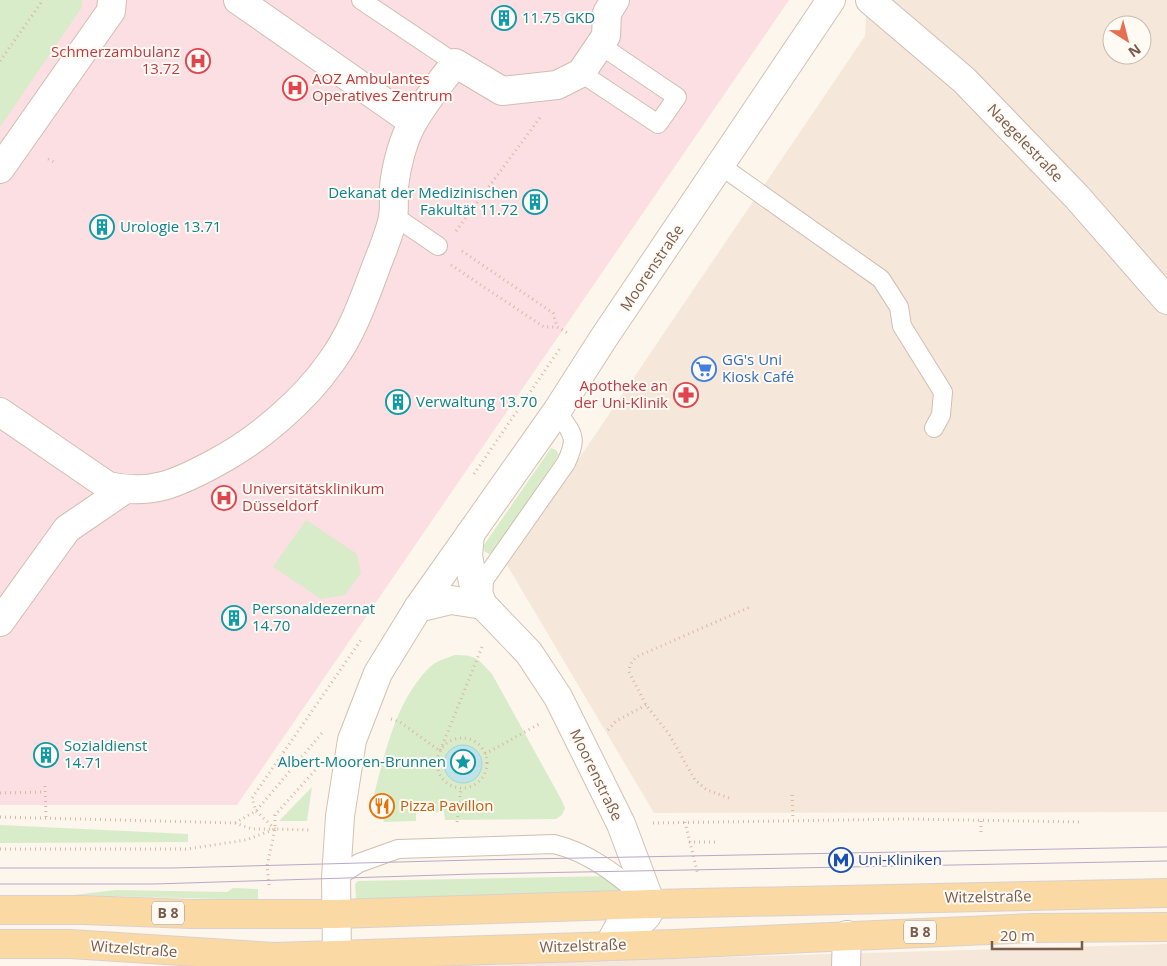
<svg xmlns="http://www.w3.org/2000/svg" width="1167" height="966" font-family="'Open Sans',sans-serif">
<rect width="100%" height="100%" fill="#fdf6ec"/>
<g fill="#f5e8da" fill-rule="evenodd">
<path d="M867 0H1167V812L654 813 507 565 865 36ZM1112 25H1142V55H1112Z"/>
<path d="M1167 944V966H451L659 959Z"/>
</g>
<path fill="#fbdfe3" d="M0 0H789L237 805H0Z"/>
<g fill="#d8ecc9" fill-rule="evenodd">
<path d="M0 0H82V7L0 127Z"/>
<path d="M551 448 556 450 559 455 494 552 489 554 484 551V545Z"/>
<path d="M306 520 357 554 361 573 345 595 321 599 273 567Z"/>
<path d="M455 655C477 655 478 659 492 674L561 799 565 808 562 815 556 819 445 820 444 812 416 813V821L384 822 383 819 393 811V802L388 795H374C385 752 397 698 431 666 438 660 447 658 455 655ZM446 755 482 764 479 774 451 779 445 770Z"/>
<path d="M312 787 307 821H279Z"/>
<path d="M0 825 188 834V842L0 843Z"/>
<path d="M613 876 618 878V894L362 901 356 899 355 884 358 881Z"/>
<path d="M233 888 258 889V900L73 895 116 890 227 892Z"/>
</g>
<circle fill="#bfe3e8" stroke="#a5d3da" cx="463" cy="764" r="19"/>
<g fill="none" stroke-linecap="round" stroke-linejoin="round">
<defs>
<g id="lane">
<path d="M361 0 455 63"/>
<path d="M581 73 658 124 677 97 600 45"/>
<path d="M721 166 881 279 899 307 902 326 943 392 941 415 934 428"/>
<path d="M394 216 438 246"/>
<path d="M483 600 484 580 566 463C579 436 572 434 557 411"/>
<path d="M336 878 359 863 398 849 554 844C591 853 618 876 647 900"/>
</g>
<g id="street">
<path d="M238 0 413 122"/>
<path d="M870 0 964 80 1077 197 1167 300"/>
<path d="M0 169 111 11 112 0"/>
<path d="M0 412 108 486C151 496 178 483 215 463 257 441 304 401 331 362 352 334 364 299 376 267 382 251 390 233 393 217 395 207 393 196 394 187 396 166 403 140 413 122 425 101 441 82 455 63L502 91 557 85 581 73 606 36 607 13 615 0"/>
<path d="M0 622 67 529 124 490"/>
<path d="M846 966 847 935"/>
</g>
<g id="secondary">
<path d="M470 534 468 556 473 582 483 605 529 653 558 697 621 824 651 904C649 920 636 927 620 925L609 945"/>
<path d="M418 608 451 600 483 605"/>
<path d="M337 956 336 878 340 816 352 740 378 673 418 608 557 411 603 339 831 0"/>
</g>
<g id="primary">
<path d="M0 910H83L191 914H336L651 904 1167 893"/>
<path d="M0 944H70L275 957 674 944 1033 928 1167 927"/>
</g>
</defs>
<use href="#lane" stroke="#d1beb0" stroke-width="20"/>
<use href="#street" stroke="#d1beb0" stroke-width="30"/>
<use href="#secondary" stroke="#d6c0b0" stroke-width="30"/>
<use href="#primary" stroke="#dad1cd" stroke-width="30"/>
<g stroke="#d9b8a5" stroke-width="3" stroke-dasharray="1 4" stroke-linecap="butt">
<path d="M0 61 43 0"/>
<path d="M48 159 54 162"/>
<path d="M456 231 542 115"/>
<path d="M462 251 553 313 557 327"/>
<path d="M451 265 544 327H557L569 334"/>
<path d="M474 474 561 347"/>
<path d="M391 719 400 722 440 751 482 647"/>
<path d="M608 730 616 721 646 705"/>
<circle cx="462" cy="763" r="25"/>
<path d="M485 754 539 724"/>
<path d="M45 786 46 818"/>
<path d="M0 793 45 792"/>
<path d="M792 795 793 820"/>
<path d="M729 798 707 790 695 780 669 734 646 705 629 672 630 665 636 657 750 607"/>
<path d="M0 817 235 823 252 829H272"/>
<path d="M457 822 461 788"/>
<path d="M685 822 698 875"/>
<path d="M235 823 256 811 322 733"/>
<path d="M653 823 905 819 1083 822"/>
<path d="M275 829 256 811 252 798 361 640"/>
<path d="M981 832V821"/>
<path d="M689 842H716"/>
<path d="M0 849H187L246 840 275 829 309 830"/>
<path d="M269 885 267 866 275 829V815L318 767"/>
</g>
<use href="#lane" stroke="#fff" stroke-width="18"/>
<use href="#street" stroke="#fff" stroke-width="28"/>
<use href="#secondary" stroke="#fff" stroke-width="28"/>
<use href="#primary" stroke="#fbd9a5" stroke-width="28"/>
<g stroke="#b9a8c9" stroke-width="1">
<path d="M0 868H172L474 860 1167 847"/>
<path d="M0 884H154L474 874 1167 861"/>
</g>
</g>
<defs>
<symbol id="building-ring" viewBox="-11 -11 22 22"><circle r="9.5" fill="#fffaf3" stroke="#0f9aa8" stroke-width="1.5"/><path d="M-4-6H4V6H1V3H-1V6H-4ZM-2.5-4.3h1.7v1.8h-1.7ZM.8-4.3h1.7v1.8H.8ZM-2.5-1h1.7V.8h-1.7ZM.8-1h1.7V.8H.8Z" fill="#0f9aa8"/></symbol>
<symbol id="hospital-ring" viewBox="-11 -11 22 22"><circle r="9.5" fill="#fffaf3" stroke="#e0444e" stroke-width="1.5"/><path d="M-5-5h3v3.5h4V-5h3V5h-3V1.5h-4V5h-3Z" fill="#e0444e"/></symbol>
<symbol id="supermarket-ring" viewBox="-11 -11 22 22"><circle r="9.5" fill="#fffaf3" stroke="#3f7fe0" stroke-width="1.5"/><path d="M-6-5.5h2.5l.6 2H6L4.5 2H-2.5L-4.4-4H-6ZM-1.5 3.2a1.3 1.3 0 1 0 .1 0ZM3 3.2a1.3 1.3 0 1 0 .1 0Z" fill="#3f7fe0"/></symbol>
<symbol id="pharmacy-ring" viewBox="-11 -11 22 22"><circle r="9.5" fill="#fffaf3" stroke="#e0444e" stroke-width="1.5"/><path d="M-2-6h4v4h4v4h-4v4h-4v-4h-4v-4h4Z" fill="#e0444e"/></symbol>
<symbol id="sight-ring" viewBox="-11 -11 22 22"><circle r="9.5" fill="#fffaf3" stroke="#0f9aa8" stroke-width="1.5"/><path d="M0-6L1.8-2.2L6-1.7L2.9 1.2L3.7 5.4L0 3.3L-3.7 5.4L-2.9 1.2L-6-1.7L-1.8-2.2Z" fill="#0f9aa8"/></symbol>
<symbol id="restaurant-ring" viewBox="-11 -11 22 22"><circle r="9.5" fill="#fffaf3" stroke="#e8710a" stroke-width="1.5"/><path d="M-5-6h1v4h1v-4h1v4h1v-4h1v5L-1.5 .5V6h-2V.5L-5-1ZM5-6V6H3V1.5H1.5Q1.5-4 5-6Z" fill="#e8710a"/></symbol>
<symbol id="metro-ring" viewBox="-11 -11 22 22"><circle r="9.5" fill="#fffaf3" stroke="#1a4fb4" stroke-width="1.5"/><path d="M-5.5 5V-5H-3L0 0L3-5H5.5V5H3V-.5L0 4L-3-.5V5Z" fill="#1a4fb4"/></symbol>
</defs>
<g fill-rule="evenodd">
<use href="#building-ring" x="490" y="4" width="28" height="28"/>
<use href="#hospital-ring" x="184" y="47" width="28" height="28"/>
<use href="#hospital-ring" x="281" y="74" width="28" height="28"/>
<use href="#building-ring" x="521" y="188" width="28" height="28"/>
<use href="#building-ring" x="88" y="213" width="28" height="28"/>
<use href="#supermarket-ring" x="690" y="355" width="28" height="28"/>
<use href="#pharmacy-ring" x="672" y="381" width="28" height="28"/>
<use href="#building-ring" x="384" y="388" width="28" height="28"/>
<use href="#hospital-ring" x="210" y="484" width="28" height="28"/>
<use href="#building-ring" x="220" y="604" width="28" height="28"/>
<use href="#building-ring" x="32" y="741" width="28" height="28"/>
<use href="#sight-ring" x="449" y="748" width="28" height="28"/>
<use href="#restaurant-ring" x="368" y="792" width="28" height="28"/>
<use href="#metro-ring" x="827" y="846" width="28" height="28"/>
</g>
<g text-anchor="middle" stroke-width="4" stroke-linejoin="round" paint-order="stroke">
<g fill="#fffaf3" stroke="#a28b7f" stroke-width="1">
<rect x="152" y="901.5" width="32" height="23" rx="4"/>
<rect x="904" y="920.5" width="32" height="23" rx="4"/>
</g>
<g font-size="14" font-weight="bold" fill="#7a5c4d">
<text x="168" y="918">B 8</text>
<text x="920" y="937">B 8</text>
</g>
<g font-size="15" fill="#0d838f" stroke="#fffaf3" text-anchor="start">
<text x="522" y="23">11.75 GKD</text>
<text x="518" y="198" text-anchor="end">Dekanat der Medizinischen<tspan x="518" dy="17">Fakultät 11.72</tspan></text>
<text x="120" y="232">Urologie 13.71</text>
<text x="416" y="407">Verwaltung 13.70</text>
<text x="252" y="614">Personaldezernat<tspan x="252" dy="17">14.70</tspan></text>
<text x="64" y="751">Sozialdienst<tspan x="64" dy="17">14.71</tspan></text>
<text x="446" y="767" text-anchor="end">Albert-Mooren-Brunnen</text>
</g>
<g font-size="15" fill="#be3a42" stroke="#fffaf3" text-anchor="end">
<text x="180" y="57">Schmerzambulanz<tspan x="180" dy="17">13.72</tspan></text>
<text x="312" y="84" text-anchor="start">AOZ Ambulantes<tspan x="312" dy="17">Operatives Zentrum</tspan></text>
<text x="668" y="391">Apotheke an<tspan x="668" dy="17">der Uni-Klinik</tspan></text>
<text x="242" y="494" text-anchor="start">Universitätsklinikum<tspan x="242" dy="17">Düsseldorf</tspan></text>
</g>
<g font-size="15" fill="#7a5c4d" stroke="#fffaf3">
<text transform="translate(1025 143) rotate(46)" y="5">Naegelestraße</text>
<text transform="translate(652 268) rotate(-56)" y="5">Moorenstraße</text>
<text transform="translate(596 775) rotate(64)" y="5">Moorenstraße</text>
<text transform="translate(988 897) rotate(-1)" y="5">Witzelstraße</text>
<text transform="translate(583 946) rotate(-2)" y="5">Witzelstraße</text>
<text transform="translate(134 949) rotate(4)" y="5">Witzelstraße</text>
</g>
<g font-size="15" fill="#366cbe" stroke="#fffaf3" text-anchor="start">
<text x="722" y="365">GG's Uni<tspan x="722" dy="17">Kiosk Café</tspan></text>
</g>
<g font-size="15" fill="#c56008" stroke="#fffaf3" text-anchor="start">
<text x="400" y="811">Pizza Pavillon</text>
</g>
<g font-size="15" fill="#164399" stroke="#fffaf3" text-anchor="start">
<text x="858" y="865">Uni-Kliniken</text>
</g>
</g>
<g transform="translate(1127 40) rotate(144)"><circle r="24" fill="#fffaf3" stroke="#cabbb1"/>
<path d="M0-4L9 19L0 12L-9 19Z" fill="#e76f51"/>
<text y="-8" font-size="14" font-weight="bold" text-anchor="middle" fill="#7a5c4d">N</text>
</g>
<path d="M992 941v8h90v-8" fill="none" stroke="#7a5c4d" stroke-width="2.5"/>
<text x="1000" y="941" font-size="15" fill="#7a5c4d" stroke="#fffaf3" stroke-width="4" paint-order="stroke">20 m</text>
</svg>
